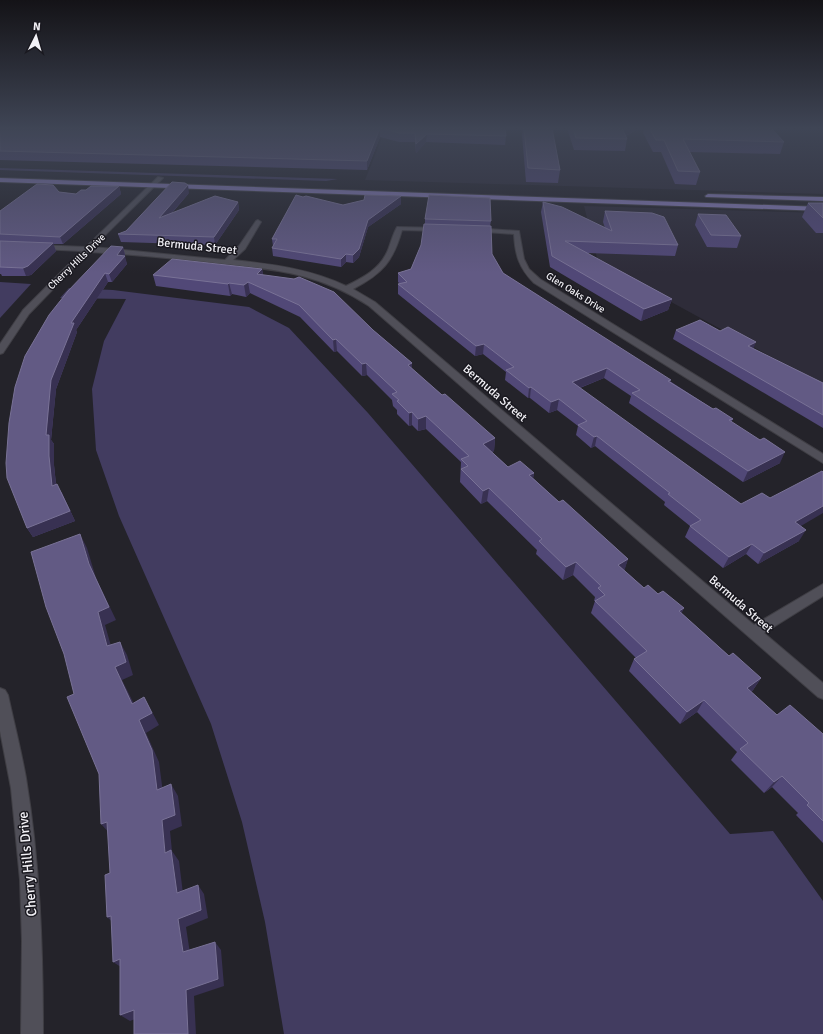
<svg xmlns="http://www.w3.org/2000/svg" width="823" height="1034" font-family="Signika,sans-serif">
<rect width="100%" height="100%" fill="#24232a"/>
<g fill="#2e2c39">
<path d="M386 128H823V194L365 180Z"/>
<path d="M584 206 823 213V385L598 262Z"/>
</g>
<g fill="#423c60">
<path d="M0 168 338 179 326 181 0 170Z"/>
<path d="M0 282 31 284 0 318Z"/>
<path d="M69 288 113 290 249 307 289 328 368 413 730 834 773 831 823 901V1034H284L265 922 242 822 211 724 119 516 96 450 92 389 104 341 126 299 60 298Z"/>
</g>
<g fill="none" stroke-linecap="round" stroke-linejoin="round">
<defs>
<g id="minor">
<path d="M158 177 163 178 93 247 225 260 239 246 256 221 258 220 261 222 245 249 233 260C271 264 311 269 346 286 364 277 380 269 388 250 391 242 393 234 397 227L442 228V230L440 231 402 230C393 262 382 274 353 289L375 302 754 625 823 584V596L764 633 823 683V699L818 697 369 306C316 271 268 269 207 262 168 258 129 254 89 252L29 314 3 353 0 354V344L23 310 82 251 39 249 35 247 36 245 86 247Z"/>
<path d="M474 228 519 231 524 259 529 269 540 279 823 454V463L534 283C519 268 515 255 514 234L472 231V229Z"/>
<path d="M0 688 5 690 8 695C14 723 21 750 26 778 40 863 43 948 43 1034H21L22 941 20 880 11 788 0 731Z"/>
</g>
<g id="major">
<path d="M0 178 823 207V211L0 182Z"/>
<path d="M708 194 823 197V201L706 197 705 196Z"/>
</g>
</defs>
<use href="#minor" stroke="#3f3e44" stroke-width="2"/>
<use href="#major" stroke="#3f3e44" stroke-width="2"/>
<use href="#minor" fill="#504f58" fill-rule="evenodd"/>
<use href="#major" fill="#887dba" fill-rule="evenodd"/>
</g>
<g fill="#514877">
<path d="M0 128H505L506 136 505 145 426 142 416 153 415 142H399L380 137 367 170 0 160Z"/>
<path d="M523 128H552L560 170 558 183 526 182 522 135Z"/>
<path d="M567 128H636V130L626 136 627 139 625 151 574 150Z"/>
<path d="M644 128H771L784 142 780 154 689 152 700 172 696 185 675 184 661 152H653L643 133Z"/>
<path d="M119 186 121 194 63 244H53L56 251 31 275 26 276H2L1 274H0V211L59 192 76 194Z"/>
<path d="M189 193 172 213 238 202 239 210 215 245 121 242 118 234 126 231Z"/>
<path d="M401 196V204L368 227 359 257 353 263 346 262 341 267 273 256 272 248 273 246 272 239 303 197 343 205Z"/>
<path d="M543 202 605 228 603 222 605 211 678 245 675 256 587 253 672 299 668 310 641 321 550 267 541 212Z"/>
<path d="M808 203H823V233H816L802 217Z"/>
<path d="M698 214 741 236 737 248 707 247 695 225Z"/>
<path d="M425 219 491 221 490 226 492 254 503 273 713 409 733 419 731 422 780 463 743 482 629 403 631 396 604 378 580 388 741 504 800 526 799 541 758 564 746 554 723 568 685 537 690 526 664 505 665 502 595 446 591 448 576 435 578 426 557 410 549 413 530 398H528L505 380 506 372 483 354 475 356 398 294V284H400L398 282V273L411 269 421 245 425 224Z"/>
<path d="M123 247 125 255 124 256 127 264 112 282H108L76 330 77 332 56 389 51 440 54 444V465L56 484 62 493 75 521 33 537 27 528 15 387Z"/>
<path d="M262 269 263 275 373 330 412 363V369L442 395 495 438 494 451 492 452 508 467 534 473 533 478 559 502 628 559 624 570 644 588 658 594 684 608 681 613 729 656 761 678 753 690 751 692 777 715 823 734V843L796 815 798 813 772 787 764 793 731 760 737 752 697 712 680 724 629 671 634 659 636 658 591 613 595 601H594L595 597 573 575 563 580 536 554 537 550 487 501 481 504 460 482 461 462 426 429 418 431 412 425 409 426 397 414V410L393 406 392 400 367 375 362 376 337 351 334 352 300 317 250 293 246 297 232 294 230 296 156 286 153 275Z"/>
<path d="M676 330 754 349 823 383V428L673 339Z"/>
</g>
<g fill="#383152">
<path d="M380 128V137L367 170V161Z"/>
<path d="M621 128H636V130L619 139Z"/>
<path d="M427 134 426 142 416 153V144Z"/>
<path d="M188 185 189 193 161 225 159 218Z"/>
<path d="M119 186 121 194 63 244 60 237Z"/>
<path d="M401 196V204L368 227 359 257 353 263V255L368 220Z"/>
<path d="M238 202 239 210 215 245 214 237Z"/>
<path d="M53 243 56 251 31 275 26 276 23 268Z"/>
<path d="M123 247 125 255 123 258 125 256 127 264 112 282 109 274 117 255Z"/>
<path d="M346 254V262L341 267V259Z"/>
<path d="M262 269 264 281 257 274Z"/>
<path d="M105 273 108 282 76 330 77 332 56 389 51 440 54 444V465L57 495 52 486 46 435 51 380 71 323Z"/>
<path d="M248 282 250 293 246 297 244 285Z"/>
<path d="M229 283 232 294 230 296 228 284Z"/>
<path d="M672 299 668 310 641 321 644 309Z"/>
<path d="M336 339 337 351 334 352 333 340Z"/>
<path d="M756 342 752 352 748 346Z"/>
<path d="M484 344 483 354 475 356 476 346Z"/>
<path d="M366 363 367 375 362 376V364Z"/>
<path d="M412 363V376L408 365Z"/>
<path d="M607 368 604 378 569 392 572 382Z"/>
<path d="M531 387 530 398H528L529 388Z"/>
<path d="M559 399 557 410 549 413 551 402Z"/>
<path d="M412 412V425L409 426V413Z"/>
<path d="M426 416V429L418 431V419Z"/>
<path d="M597 436 595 446 591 448 594 437Z"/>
<path d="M495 438 494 451 481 456 483 444Z"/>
<path d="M785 452 780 463 743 482 748 471Z"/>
<path d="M534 473 532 486 529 475Z"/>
<path d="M489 488 487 501 481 504 483 491Z"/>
<path d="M62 493 75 521 33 537 27 528Z"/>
<path d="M823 506V513L789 533 795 522Z"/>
<path d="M806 530 799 541 758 564 764 553Z"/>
<path d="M80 534 87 548 96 578 116 620 105 625 115 660 107 646 98 612 89 564Z"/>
<path d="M752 544 746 554 723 568 729 557Z"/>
<path d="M628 559 624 572 618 565Z"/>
<path d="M576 562 573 575 563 580 566 567Z"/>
<path d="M684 608 678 621 679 611Z"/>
<path d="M120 642 127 655 133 675 122 680 140 716 132 704 115 667Z"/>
<path d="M761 678 753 690 739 700 747 688Z"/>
<path d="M144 697 159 725 146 733 159 762 164 801 157 790 139 720Z"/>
<path d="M704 700 697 712 680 724 687 712Z"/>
<path d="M782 776 772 787 764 793 774 782Z"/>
<path d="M171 784 178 796 182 826 170 831 172 851 179 861 184 902 177 893 165 853 162 820Z"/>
<path d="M107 822 111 835 101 824Z"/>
<path d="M198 885 204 894 208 918 186 927 191 960 183 952 178 919Z"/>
<path d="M111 916 117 926 107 917Z"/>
<path d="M215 942 221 950 224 986 194 996 196 1034H188L186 990Z"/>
<path d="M120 959 124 969 113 962Z"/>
<path d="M134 1010 143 1016 130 1021 120 1015Z"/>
</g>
<g fill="#625a84" stroke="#797296">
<path d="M0 128H283L326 130 327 128H380L367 161 0 151Z"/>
<path d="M381 128H505L506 136 427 134 416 144 415 133H399Z"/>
<path d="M524 128H552L560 170 528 168Z"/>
<path d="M573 128H622L627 139 576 138Z"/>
<path d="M649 128H771L784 142 683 139 700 172 678 171 664 140H656Z"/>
<path d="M172 182 185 183 188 185 159 218 215 196 238 202 214 237 118 234 126 231Z"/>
<path d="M37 184 53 185 59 192 76 194 81 190H86L91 186H119L60 237 0 234V211Z"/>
<path d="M296 195 303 197 306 196 343 205 364 200 365 195 401 196 368 220 359 249 353 255 346 254 341 259 272 248 277 239H272Z"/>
<path d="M429 195 490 198 491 221 425 219Z"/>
<path d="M543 202 562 207 612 231 605 211 652 213 664 217 678 245 565 241 672 299 644 309 552 256Z"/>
<path d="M808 203H823V218Z"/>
<path d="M698 214 726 215 741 236 711 235Z"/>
<path d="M424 224 491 226 492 254 503 273 671 380 668 381 713 409 716 408 733 419 729 420 760 440 764 438 785 452 748 471 632 393 640 390 607 368 572 382 741 504 762 493 770 498 822 471 823 472V506L795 522 806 530 764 553 752 544 729 557 690 526 701 520 668 494 670 493 597 436 594 437 578 425 587 421 559 399 551 402 531 387 529 388 506 370 514 367 484 344 476 346 398 284 407 282 398 273 411 269 421 245Z"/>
<path d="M0 241 53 243 28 266 23 268 0 267Z"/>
<path d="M111 246 123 247 117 255 125 256 109 274 105 273 71 323H74L51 380 46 435H49V456L52 486 57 484 70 511 27 528 7 478 6 463 9 423 15 387 25 356 49 315 68 291Z"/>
<path d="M172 259 262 269 257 274 294 279 299 277 334 292 373 330 412 363 408 365 442 395 445 394 495 438 483 444 508 467 520 461 534 473 529 475 559 502 563 500 628 559 618 565 644 588 648 585 658 594 663 591 684 608 679 611 729 656 733 653 761 678 747 688 777 715 790 705 823 734V821L807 805 809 803 782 776 774 782 740 749 748 743 704 700 687 712 634 659 647 651 595 601 605 595 598 588 601 586 576 562 566 567 539 541 542 539 489 488 483 491 461 469 468 466 461 459 469 456 426 416 418 419 412 412 409 413 397 401 399 400 392 394 397 392 366 363 362 364 336 339 333 340 299 305 248 282 244 285 229 283 228 284 153 275Z"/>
<path d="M700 320 720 331 728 327 756 342 748 346 823 383V415L676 330Z"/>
<path d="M80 534 89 564 109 607 98 612 107 646 120 642 126 662 115 667 132 704 144 697 152 713 139 720 152 750 157 790 171 784 175 815 162 820 165 853 171 850 177 893 198 885 201 910 178 919 183 952 215 942 218 979 186 990 188 1034H134V1010L120 1015V959L113 962 111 916 107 917 105 875 110 873 107 822 101 824 99 774 67 697 74 694 64 654 46 607 31 552Z"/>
</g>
<linearGradient id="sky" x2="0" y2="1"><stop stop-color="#141317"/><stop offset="0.47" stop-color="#3f4555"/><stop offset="1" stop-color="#3f4555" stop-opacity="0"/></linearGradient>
<rect width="823" height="273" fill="url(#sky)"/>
<g text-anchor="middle" stroke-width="3" stroke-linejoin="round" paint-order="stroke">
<g font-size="10" fill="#f2f1f6" stroke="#1a1920">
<text transform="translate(76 261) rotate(-44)" y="4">Cherry Hills Drive</text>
<text transform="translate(576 292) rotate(32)" y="4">Glen Oaks Drive</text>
</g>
<g font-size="12" fill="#f2f1f6" stroke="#1a1920">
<text transform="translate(197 246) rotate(6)" y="4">Bermuda Street</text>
<text transform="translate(495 393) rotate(41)" y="4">Bermuda Street</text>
<text transform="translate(741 604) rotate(41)" y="4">Bermuda Street</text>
</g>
<g font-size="14" fill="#f2f1f6" stroke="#1a1920">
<text transform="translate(27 864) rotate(-95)" y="5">Cherry Hills Drive</text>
</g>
</g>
<g transform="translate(36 36) rotate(5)" stroke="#1a1920" stroke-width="3" paint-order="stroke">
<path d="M0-3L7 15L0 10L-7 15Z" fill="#f2f1f6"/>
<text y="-6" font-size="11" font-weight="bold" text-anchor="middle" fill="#f2f1f6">N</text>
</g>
</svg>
